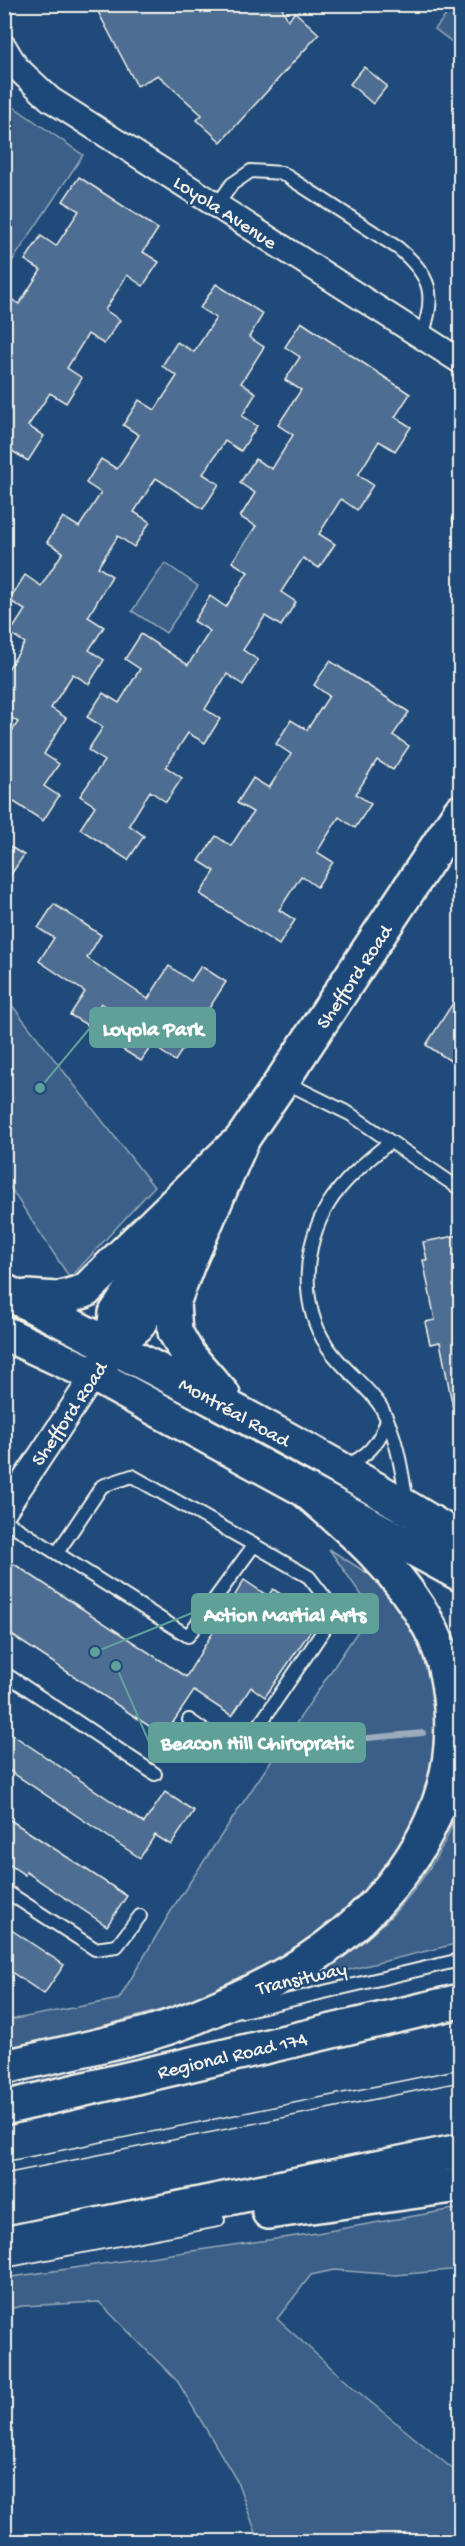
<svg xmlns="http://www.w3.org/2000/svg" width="465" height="2546" font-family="'Gochi Hand',sans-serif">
<rect width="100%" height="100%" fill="#1f4a7a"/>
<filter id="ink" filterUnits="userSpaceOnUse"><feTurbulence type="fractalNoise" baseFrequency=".0167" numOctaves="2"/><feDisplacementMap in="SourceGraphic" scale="12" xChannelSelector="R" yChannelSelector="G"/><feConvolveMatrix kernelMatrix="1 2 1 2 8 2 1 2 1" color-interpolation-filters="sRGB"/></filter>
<g filter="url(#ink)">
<g fill="#3a5f88" stroke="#97a8b8" stroke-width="1.5">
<path d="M454 5H460V48L435 29Z"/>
<path d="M5 95 14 107 83 155 5 272Z"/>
<path d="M165 563 198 586 166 633 132 611Z"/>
<path d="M4 995 154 1187 70 1278 5 1180Z"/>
<path d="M329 1549 375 1578 394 1597 428 1651 442 1722 417 1834 340 1926 232 1986 176 2006 5 2052 4 2021 119 1999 174 1906 372 1610Z"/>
<path d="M460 1793V1943L315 1978C372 1938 415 1902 447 1837 453 1824 456 1807 460 1793Z"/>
<path d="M460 2208V2269L396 2275 334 2270 311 2275 277 2319 356 2390 460 2475V2541H259L237 2481 178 2382 99 2302 22 2306 5 2310V2278L317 2233Z"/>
</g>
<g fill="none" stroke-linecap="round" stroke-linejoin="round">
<path stroke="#9cacbb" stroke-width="6" d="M357 1739 423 1733"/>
</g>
<g fill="#4d6e92" stroke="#f4f1e8" stroke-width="1.5">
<path d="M94 4H280L288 20 295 12 319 34 221 142 197 120 202 115 158 75 137 86Z"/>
<path d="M364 67 387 86 373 104 350 84Z"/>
<path d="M79 177 158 229 143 252 159 262 143 286 127 275 105 310 120 320 104 344 88 334 67 368 82 378 66 403 50 393 28 426 44 436 28 461 4 446V295L19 304 41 270 25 260 41 236 56 246 79 211 63 201Z"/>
<path d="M216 284 263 314 249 337 264 347 241 383 256 393 242 416 257 426 241 451 225 441 203 474 219 484 203 509 156 478 134 512 150 522 134 547 118 536 98 567 112 576 88 617 104 627 89 650 104 660 89 684 73 674 51 708 66 718 44 754 59 764 44 786 59 796 43 821 5 796 4 743 18 722 4 713V675L25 643 10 633 25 610 9 600 25 575 41 586 63 552 47 542 63 517 79 527 101 493 86 483 101 459 117 469 139 435 123 425 139 400 155 410 177 376 162 366 177 342 194 352 216 318 200 308Z"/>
<path d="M301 322 410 394 395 417 411 427 395 451 379 441 358 475 373 485 357 510 341 499 319 534 335 544 319 568 303 558 281 592 296 602 281 626 265 616 243 650 258 660 243 685 227 674 205 709 220 719 205 743 188 733 166 767 182 778 166 802 150 791 129 825 144 836 128 860 80 829 95 806 80 796 104 761 88 750 103 727 87 717 103 693 119 703 140 669 125 659 141 634 188 665 210 631 194 621 210 596 226 607 248 572 232 562 256 526 240 517 255 493 240 483 255 459 272 469 293 435 278 425 301 390 285 380 300 357 285 347Z"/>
<path d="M330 661 409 712 393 735 409 746 393 770 377 760 356 794 371 804 355 828 339 817 317 852 333 862 317 887 301 876 279 910 295 920 279 945 200 894 215 871 199 861 216 836 231 846 253 812 237 803 253 778 269 788 291 754 276 744 291 720 307 730 329 696 314 685Z"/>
<path d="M4 843 24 855 4 885Z"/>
<path d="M54 904 101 935 87 958 148 999 169 966 191 981 201 966 226 982 175 1061 152 1045 141 1061 117 1046 132 1023 101 1003 87 1025 70 1015 85 992 39 961 54 938 38 928Z"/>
<path d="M460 992V1067L426 1045Z"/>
<path d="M460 1235V1407L453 1408 440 1342 430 1344 425 1322 435 1320 423 1260H427L423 1242Z"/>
<path d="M14 1564 186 1677 244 1580 268 1596 273 1589 304 1609 300 1616 314 1626 265 1697 251 1687 232 1716 194 1691 164 1736 4 1630V1579Z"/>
<path d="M4 1729 144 1823 165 1792 194 1811 171 1845 155 1835 140 1858 4 1767Z"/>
<path d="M4 1816 127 1896 107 1926 26 1872 25 1875 4 1861Z"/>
<path d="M4 1925 64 1965 44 1994 4 1967Z"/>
</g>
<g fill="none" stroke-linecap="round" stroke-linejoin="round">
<defs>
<g id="lane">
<path d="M217 205 232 184 251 171 282 173 398 248C432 277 436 294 422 336"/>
<path d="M460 519V520"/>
<path d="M283 1081 350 1114 460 1189"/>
<path d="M390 1142C368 1160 344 1179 329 1203 303 1245 299 1304 327 1346 342 1369 367 1385 381 1407 397 1435 402 1472 407 1503"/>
<path d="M343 1467C367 1457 379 1444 387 1420"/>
<path d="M4 1520 188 1636 254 1545 309 1577 336 1612 239 1755 189 1720"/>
<path d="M57 1553 102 1486 132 1476 254 1545"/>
<path d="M4 1673 155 1774"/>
<path d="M4 1890 95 1949 117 1946 140 1916"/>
<path d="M243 2011 460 1960"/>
<path d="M4 2261 218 2220"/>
</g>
<g id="street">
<path d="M4 47 16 67 50 99 460 361"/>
<path d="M4 1511 94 1375"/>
</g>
<g id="secondary">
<path d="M113 1346 116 1313 182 1216 243 1138 282 1081 460 812"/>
<path d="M107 1356 113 1346 138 1325 173 1265"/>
</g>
<g id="primary">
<path d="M4 1291C158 1370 313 1448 460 1540"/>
<path d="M27 1297 57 1299 85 1291 233 1147"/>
<path d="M4 1333 94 1375 460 1574"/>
<path d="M223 1395 189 1356 175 1332 173 1303 189 1261 243 1138"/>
</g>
<g id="highway">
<path d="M4 2067C53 2056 102 2046 150 2033 192 2021 232 2002 271 1982 373 1929 461 1830 451 1708 449 1681 443 1651 429 1626 399 1570 352 1530 305 1490"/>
<path d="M4 2108 460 2001"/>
<path d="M269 2212 460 2185"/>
<path d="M4 2244 460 2151"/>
</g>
</defs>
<use href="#lane" stroke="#f4f1e8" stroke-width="16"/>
<use href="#street" stroke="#f4f1e8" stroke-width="28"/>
<use href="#secondary" stroke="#f4f1e8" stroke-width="38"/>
<use href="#primary" stroke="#f4f1e8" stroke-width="38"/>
<use href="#highway" stroke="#f4f1e8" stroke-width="38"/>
<use href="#lane" stroke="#1f4a7a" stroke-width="12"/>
<use href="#street" stroke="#1f4a7a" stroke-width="24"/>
<use href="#secondary" stroke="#1f4a7a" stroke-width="33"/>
<use href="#primary" stroke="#1f4a7a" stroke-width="33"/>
<use href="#highway" stroke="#1f4a7a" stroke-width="33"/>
<g stroke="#f4f1e8" stroke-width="1.5">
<path d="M4 2162 460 2069"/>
<path d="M4 2174 460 2082"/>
</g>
</g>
</g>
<g text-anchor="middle" stroke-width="4.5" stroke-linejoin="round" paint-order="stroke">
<g font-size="20" fill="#f4f1e8" stroke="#1f4a7a">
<text transform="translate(226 211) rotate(33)" y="7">Loyola Avenue</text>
<text transform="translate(353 976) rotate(-56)" y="7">Shefford Road</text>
<text transform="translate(235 1411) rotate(29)" y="7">Montréal Road</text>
<text transform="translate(68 1413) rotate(-56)" y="7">Shefford Road</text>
<text transform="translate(301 1977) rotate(-13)" y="7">Transitway</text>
<text transform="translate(232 2054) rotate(-13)" y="7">Regional Road 174</text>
</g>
</g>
<path fill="none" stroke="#5fa199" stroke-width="2" d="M40 1088L90 1028M95 1652L192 1613M116 1666L149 1742"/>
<g fill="#5fa199" stroke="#1f4a7a" stroke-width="2">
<circle cx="40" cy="1088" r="6"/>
<circle cx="95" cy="1652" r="6"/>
<circle cx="116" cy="1666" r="6"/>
</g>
<g fill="#5fa199" stroke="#5fa199" stroke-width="2">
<rect x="90" y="1008" width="125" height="39" rx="6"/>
<rect x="192" y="1594" width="186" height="39" rx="6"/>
<rect x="149" y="1723" width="216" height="39" rx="6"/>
</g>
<g font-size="21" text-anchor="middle" font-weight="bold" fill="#fff">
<text x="153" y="1035">Loyola Park</text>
<text x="285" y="1621">Action Martial Arts</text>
<text x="257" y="1749">Beacon Hill Chiropratic</text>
</g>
<rect width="465" height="2546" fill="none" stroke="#1f4a7a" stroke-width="24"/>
<rect x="12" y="12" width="441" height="2522" fill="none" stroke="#f4f1e8" stroke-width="2" filter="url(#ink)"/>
</svg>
